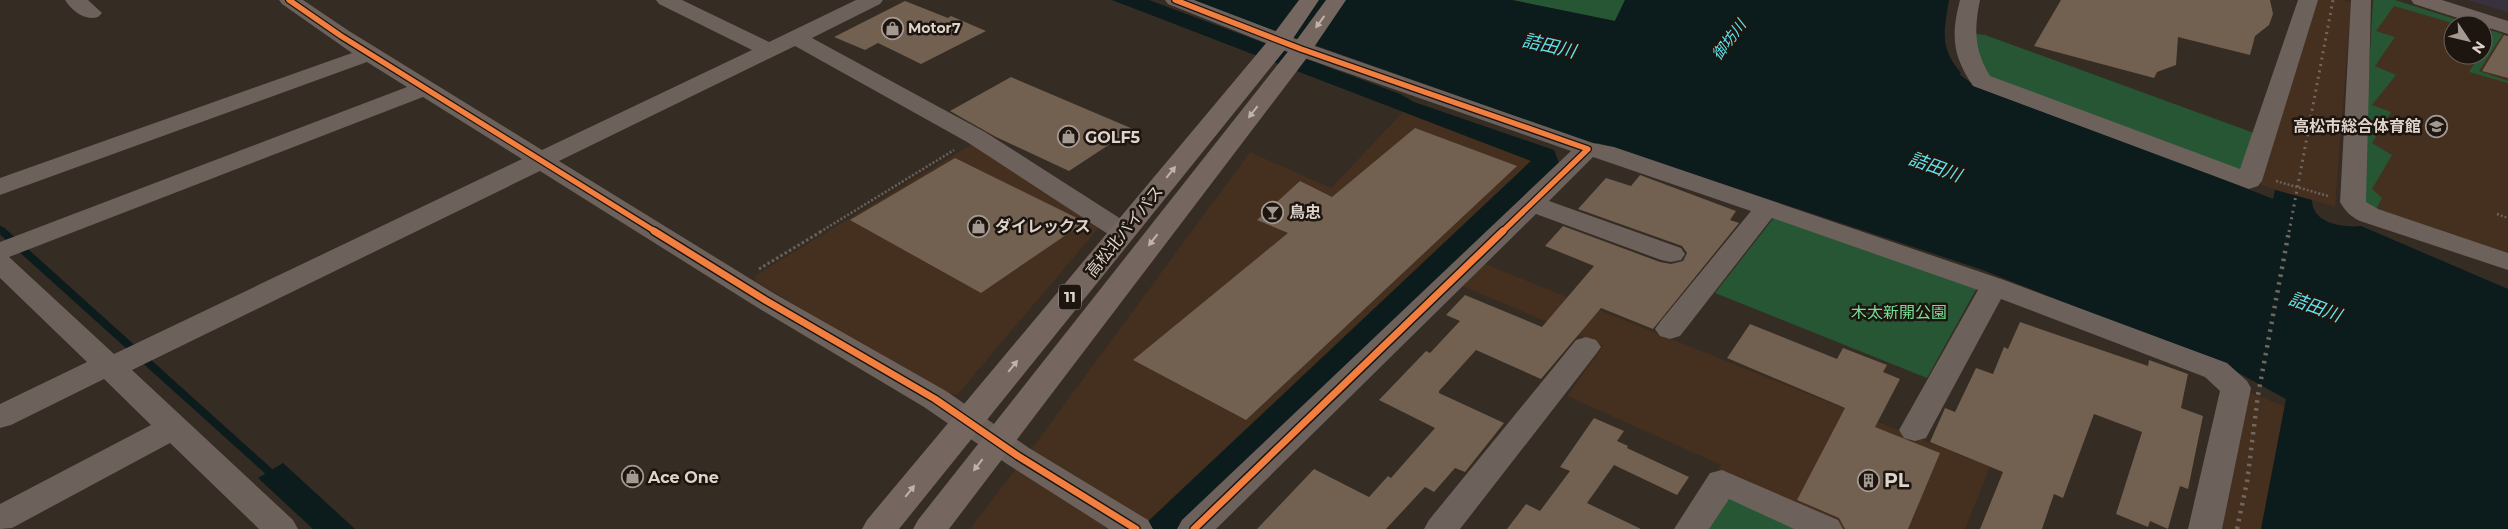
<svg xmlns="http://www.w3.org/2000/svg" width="2508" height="529" font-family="Montserrat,'Noto Sans JP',sans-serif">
<rect width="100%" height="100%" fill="#352c24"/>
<g fill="#452f1f">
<path d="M2312 0H2342L2351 2 2335 207 2261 185Z"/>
<path d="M2373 0H2395L2474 25H2453V55H2483V28L2508 36V255L2376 210 2365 204Z"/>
<path d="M1403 112 1531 161 1148 521 1030 451 1250 152 1331 188Z"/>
<path d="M977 141 1101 225 957 395 943 393 755 281 756 275Z"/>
<path d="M1480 262 1990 467 1965 529H1812L1710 482 1721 465 1567 396 1603 346 1458 284Z"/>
<path d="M2244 390 2286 407 2261 529H2218Z"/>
<path d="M1018 466 1119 529H970Z"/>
</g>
<path fill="#38323f" d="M2468 0H2508V12H2507Z"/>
<g fill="#265634">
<path d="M1512 0H1625L1615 21Z"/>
<path d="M2373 0H2395L2474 25H2459L2394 6 2376 31 2395 37 2375 66 2396 75 2372 105 2391 112 2372 143 2392 155 2372 189 2382 198 2376 210 2365 204 2362 198Z"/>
<path d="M2483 28 2503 34 2479 71 2508 81V83L2469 72 2480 55H2483V50L2493 35 2483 32Z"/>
<path d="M1969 33 1985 35 2254 133 2243 169 2233 170 1985 76Z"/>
<path d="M1776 215 1978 286 1927 378 1715 293Z"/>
<path d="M1729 490 1812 529H1704Z"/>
</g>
<g fill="#0c1b1b">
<path d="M1112 0H1149L1400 94 1414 102 1554 150 1559 163 1177 529H1140L1531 161Z"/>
<path d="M1187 0H1512L1615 21 1625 0H1949C1944 30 1939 48 1961 73L1959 74 1971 83 2119 138 2273 199 2275 190 2312 200C2312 223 2342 228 2361 226L2508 289V529H2261L2286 399 2226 366 1980 269 1598 143 1594 144Z"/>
<path d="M283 463 355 529H313L258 478Z"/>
</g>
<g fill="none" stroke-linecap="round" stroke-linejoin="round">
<path stroke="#0c1b1b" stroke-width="6" d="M0 229 3 232"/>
<path stroke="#0c1b1b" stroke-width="8" d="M2 231 275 477"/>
</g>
<g fill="#726051">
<path d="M2061 0H2270L2273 14 2269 25 2255 36 2250 55 2178 37 2176 65 2157 72 2154 78 2034 46Z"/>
<path d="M905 1 948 18 951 16 986 31 921 64 878 43 865 50 834 37Z"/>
<path d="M2504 35 2508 36V78L2482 71Z"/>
<path d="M1011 77 1133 129 1069 171 996 137 950 111Z"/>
<path d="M1415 128 1517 166 1246 420 1133 360 1288 233 1257 220 1300 181 1332 197Z"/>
<path d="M955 158 1085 222 981 293 850 220Z"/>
<path d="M1640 175 1736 211 1730 220 1739 223 1653 329 1601 308 1541 379 1476 350 1439 391V393L1504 423 1465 472 1455 468 1434 492 1425 487 1386 529H1257L1314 469 1369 497 1388 476 1391 478 1435 428 1379 400 1426 351 1430 353 1460 321 1446 315 1465 295 1542 327 1594 266 1545 246 1563 226 1660 262 1671 264 1683 261 1687 253 1682 246 1578 209 1606 178 1631 186Z"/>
<path d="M2020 322 2148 366 2149 360 2188 374 2181 408 2203 416 2188 489 2180 486 2168 529 2150 521 2148 527 2116 514 2142 432 2094 414 2063 498 2054 494 2042 529H1980L2003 472 1930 442 1945 408 1955 412 1976 368 1993 374 2004 347 2008 349Z"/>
<path d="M1750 324 1837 359 1843 348 1887 365 1883 372 1900 379 1875 427 1940 453 1908 529H1845L1839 518 1797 500 1845 408 1727 358Z"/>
<path d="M1594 418 1624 431 1617 441 1628 446 1627 448 1689 477 1677 495 1614 465 1587 503 1641 529H1507L1526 504 1540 511 1570 471 1560 467Z"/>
</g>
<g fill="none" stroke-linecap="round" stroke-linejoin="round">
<g stroke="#6b615c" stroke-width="2.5" stroke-dasharray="2 2" stroke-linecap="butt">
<path d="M2276 181 2328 196"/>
<path d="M2497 214 2508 218"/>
<path d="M820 232 954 150"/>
</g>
<path stroke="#6b615c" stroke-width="3" stroke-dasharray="2.5 2.5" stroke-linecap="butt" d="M759 269 822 231"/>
<g fill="#6d615c" fill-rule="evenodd">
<path d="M65 0H88L102 13 98 17C85 21 72 11 65 0Z"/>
<path d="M279 0H303L349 31 542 150 752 50 659 4 656 0H682L769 42 856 0H883L880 4 812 38 985 132 1132 226 1136 232 1132 238 1123 240 1114 238 967 142 795 46 559 161 775 294 946 391 1029 448 1148 520 1153 529H1109L1007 464 924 407 755 306 540 171 132 370 293 520 298 529H259L170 443 12 528 0 529V504L151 425 104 379 11 425 0 428V404L87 362 0 278V242L407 87 367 62 0 195V178L352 53 282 4ZM423 97 522 159 114 354 9 257Z"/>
<path d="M1165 0H1194L1309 44 1593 143 1614 147 2004 280 2227 363 2247 381 2251 388 2222 529H2188L2220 391 2205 377 2001 299 1926 438 1915 441 1904 438 1899 430 1978 290 1772 218 1680 336 1670 339 1660 336 1655 329 1660 322 1751 211 1593 157 1549 201 1681 248 1685 254 1681 260 1671 262 1661 260 1536 214 1216 529H1177L1182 520 1571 151 1293 54 1168 4Z"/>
<path d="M1960 0H1980C1974 29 1974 50 1990 76L2240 169 2298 0H2318L2262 181 2258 186 2249 189 1973 86C1952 55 1951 35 1960 0Z"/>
<path d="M2351 0H2371L2366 202 2378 209 2508 253V270L2360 221C2350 216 2346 212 2340 202Z"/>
<path d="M1586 337 1596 340 1601 347 1596 354 1460 529H1424L1429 520 1576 340Z"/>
<path d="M1722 470 1838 520 1843 529H1794L1729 499 1709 529H1674L1710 473Z"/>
</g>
<path fill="#70625c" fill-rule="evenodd" d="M2411 0H2442L2508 21V34L2414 4Z"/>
<g fill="#756760" fill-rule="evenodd">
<path d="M1299 0H1319L1288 46 899 529H862L867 520 1272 36Z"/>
<path d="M1326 0H1346L1306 59 949 529H913L918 520 1290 49Z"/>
</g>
<path stroke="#706760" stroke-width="3" stroke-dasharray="2 4.5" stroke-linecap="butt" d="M2289 232 2333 0"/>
<path stroke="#706760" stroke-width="4.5" stroke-dasharray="2.5 5.5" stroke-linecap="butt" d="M2237 529 2247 482 2258 395 2289 231"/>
<defs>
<g id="cycleway-far1">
<path d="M289 0 341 36 656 232"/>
<path d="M1175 0 1301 49 1588 149 1502 232"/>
</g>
<g id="cycleway">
<path d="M654 231 765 300 935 399 1018 456 1136 529"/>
<path d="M1194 529 1503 231"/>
</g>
</defs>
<use href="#cycleway-far1" stroke="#1d150f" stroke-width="8"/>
<use href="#cycleway" stroke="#1d150f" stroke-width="10"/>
<use href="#cycleway-far1" stroke="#f27e40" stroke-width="5.5"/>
<use href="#cycleway" stroke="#f27e40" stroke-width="7"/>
</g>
<defs><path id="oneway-solid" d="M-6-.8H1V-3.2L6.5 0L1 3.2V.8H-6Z" transform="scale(1.25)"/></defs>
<g fill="#bfb3ab">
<use href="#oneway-solid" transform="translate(1320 22) rotate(126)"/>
<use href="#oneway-solid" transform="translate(1253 112) rotate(128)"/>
<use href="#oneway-solid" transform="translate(1171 172) rotate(-51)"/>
<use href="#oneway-solid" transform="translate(1153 240) rotate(128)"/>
<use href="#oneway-solid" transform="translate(1013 366) rotate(-51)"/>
<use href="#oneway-solid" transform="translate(978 465) rotate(128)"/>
<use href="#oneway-solid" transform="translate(910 491) rotate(-51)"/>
</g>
<defs>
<symbol id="shop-ring" viewBox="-11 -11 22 22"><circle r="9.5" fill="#1d150f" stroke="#a49991" stroke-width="1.5"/><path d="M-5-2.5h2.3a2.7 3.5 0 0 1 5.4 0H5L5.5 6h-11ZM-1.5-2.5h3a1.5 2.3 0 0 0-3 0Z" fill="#a49991"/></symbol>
<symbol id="school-ring" viewBox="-11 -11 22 22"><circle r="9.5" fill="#1d150f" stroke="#a49991" stroke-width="1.5"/><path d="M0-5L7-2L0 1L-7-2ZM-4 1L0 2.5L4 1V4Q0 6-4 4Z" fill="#a49991"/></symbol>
<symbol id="bar-ring" viewBox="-11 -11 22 22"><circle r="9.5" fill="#1d150f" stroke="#a49991" stroke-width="1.5"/><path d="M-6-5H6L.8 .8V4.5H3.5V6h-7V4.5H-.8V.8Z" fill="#a49991"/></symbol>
<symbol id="building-ring" viewBox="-11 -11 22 22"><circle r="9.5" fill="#1d150f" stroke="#a49991" stroke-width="1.5"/><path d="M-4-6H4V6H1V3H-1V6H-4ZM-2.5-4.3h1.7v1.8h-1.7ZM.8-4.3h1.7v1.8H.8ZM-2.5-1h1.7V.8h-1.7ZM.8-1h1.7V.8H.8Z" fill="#a49991"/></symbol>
</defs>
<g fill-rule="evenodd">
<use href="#shop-ring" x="880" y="16" width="25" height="25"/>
<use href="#school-ring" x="2424" y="114" width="25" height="25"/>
<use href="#shop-ring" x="1056" y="124" width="25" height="25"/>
<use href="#bar-ring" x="1260" y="200" width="25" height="25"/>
<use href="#shop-ring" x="966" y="214" width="25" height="25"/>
<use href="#shop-ring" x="620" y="464" width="25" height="25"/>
<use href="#building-ring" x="1856" y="468" width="25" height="25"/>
</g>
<g text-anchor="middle" stroke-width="5" stroke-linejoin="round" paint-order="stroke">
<g font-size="14" font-weight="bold" fill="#dfd4cb" stroke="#1d150f" text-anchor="start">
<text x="908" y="33">Motor7</text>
</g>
<g font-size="15" font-style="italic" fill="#5ee3ec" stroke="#1d150f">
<text transform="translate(1729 40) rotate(-53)" y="5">御坊川</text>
</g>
<rect fill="#1d150f" stroke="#a59b93" stroke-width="1" x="1059" y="284.5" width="22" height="25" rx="4"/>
<g font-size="15" font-weight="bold" fill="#dfd4cb">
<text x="1070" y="302">11</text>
</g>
<g font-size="16" font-weight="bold" fill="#dfd4cb" stroke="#1d150f" text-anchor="start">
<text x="2421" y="132" text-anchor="end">高松市総合体育館</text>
<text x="1085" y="143">GOLF5</text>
<text x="1289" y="218">鳥忠</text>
<text x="995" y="232">ダイレックス</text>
<text x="648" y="483">Ace One</text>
</g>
<g font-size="16" fill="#dfd4cb" stroke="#1d150f">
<text transform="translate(1124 231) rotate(-51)" y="6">高松北バイパス</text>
</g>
<g font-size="16" fill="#76e095" stroke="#1d150f">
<text x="1899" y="318">木太新開公園</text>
</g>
<g font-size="18" font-style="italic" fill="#5ee3ec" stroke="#1d150f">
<text transform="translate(1549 46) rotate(13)" y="6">詰田川</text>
<text transform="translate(1935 167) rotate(20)" y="6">詰田川</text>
<text transform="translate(2315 307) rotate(20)" y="6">詰田川</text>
</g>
<g font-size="19" font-weight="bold" fill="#dfd4cb" stroke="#1d150f" text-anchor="start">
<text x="1884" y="487">PL</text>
</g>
</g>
<g transform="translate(2468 40) rotate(125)"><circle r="24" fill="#1d150f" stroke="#6b615a"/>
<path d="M0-4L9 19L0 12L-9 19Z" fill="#a49991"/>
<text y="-8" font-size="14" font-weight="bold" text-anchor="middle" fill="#dfd4cb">N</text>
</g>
</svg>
